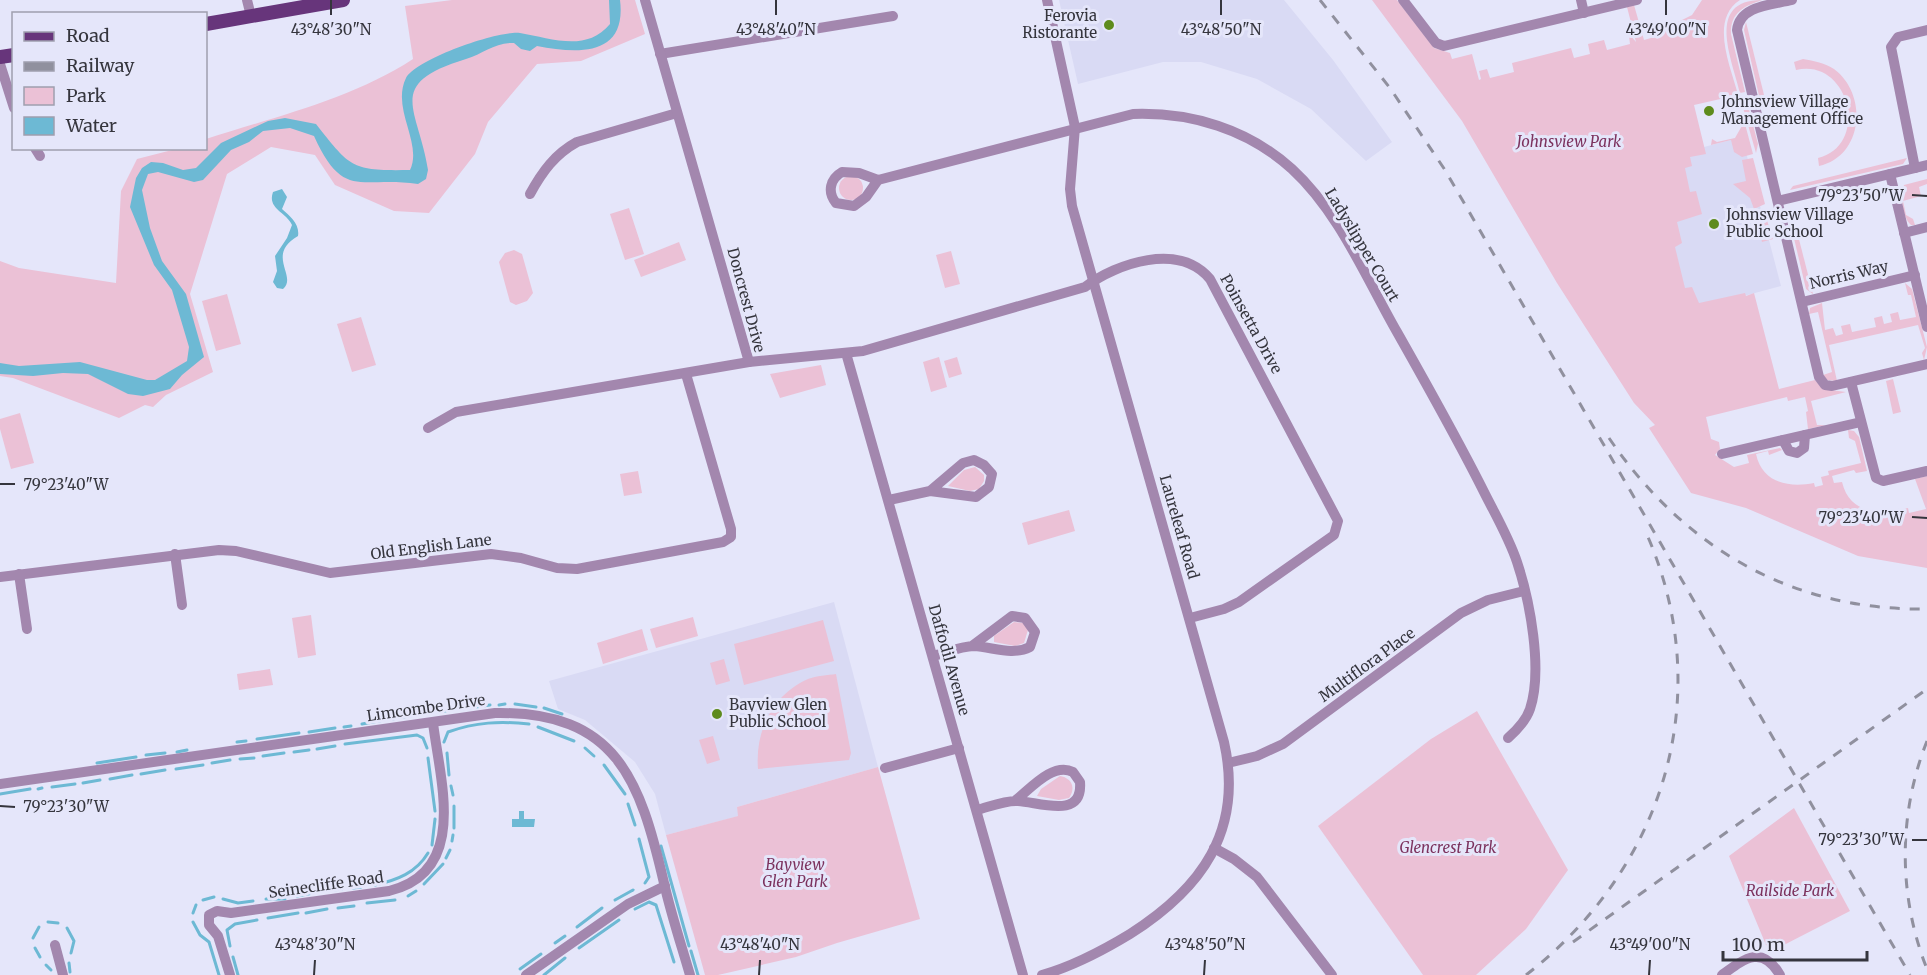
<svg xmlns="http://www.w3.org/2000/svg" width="1927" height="975" font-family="Merriweather,serif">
<rect width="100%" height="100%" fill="#e5e6fa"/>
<g fill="#d9daf4">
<path d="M1059 0H1284L1333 60 1392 142 1366 161 1311 109 1257 79 1201 62H1163L1078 84Z"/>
<path d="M1742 137 1781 286 1688 311 1647 162Z"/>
<path d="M834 602 878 767 737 807 739 816 666 835 655 794 635 762 585 720 558 709 549 681Z"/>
</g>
<g fill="#ebc1d6">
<path d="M452 0H635L645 34 581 61 537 64 488 122 475 154 429 213 394 211 335 185 315 155 271 147 227 174 190 294 213 372 166 395 153 407 145 405 119 418 13 378 0 376V261L19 268 116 283 121 191 137 159 176 149 206 148V139C274 117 352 99 413 59L405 6Z"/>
<path d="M1372 0H1397L1434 48 1450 53 1452 59 1472 54 1479 80 1481 79 1479 71 1487 69 1490 78 1514 72 1512 63 1571 48 1574 58 1590 54 1588 44 1604 40 1607 50 1630 44 1629 36H1631L1636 42 1627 7 1634 5 1644 40 1651 38 1649 30 1666 26 1668 34 1675 32 1674 24 1692 15 1702 0H1740C1709 20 1731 67 1738 95L1694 105 1706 154 1690 157 1692 166 1685 168 1690 192 1696 191 1702 214 1677 222 1682 243 1675 247 1685 288 1692 287 1699 303 1745 293 1746 296 1754 293 1779 389 1815 380 1823 389 1846 392 1811 401 1817 425H1826L1808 429 1806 412 1808 411 1805 397 1788 401 1787 397 1706 417 1711 439 1719 442 1720 449 1715 455 1734 467 1749 463 1747 455 1780 448 1782 450 1769 455 1768 451 1756 454C1762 483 1789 488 1814 483L1815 487 1823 485 1821 477 1829 475 1828 471 1861 463 1855 441 1849 438 1848 430 1854 431 1859 437 1867 471 1856 473 1854 470 1832 476 1834 483 1842 482C1850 515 1881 515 1908 508L1909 513 1926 509 1915 479 1927 476V568L1858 556 1746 508 1691 493 1649 428 1655 425 1634 403 1557 283 1462 121Z"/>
<path d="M1762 0C1745 6 1730 12 1731 34L1745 92 1740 93C1732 59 1705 0 1762 0Z"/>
<path d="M1746 22 1766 103 1760 100 1744 30Z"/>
<path d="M1803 59C1814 61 1825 63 1834 69 1868 94 1864 156 1819 166L1818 158C1871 145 1849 57 1796 70L1794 62Z"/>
<path d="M1747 102 1758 144 1756 153 1742 104Z"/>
<path d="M1743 124H1745L1753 154 1742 157 1734 152 1731 140 1711 145 1712 139 1717 142 1735 138Z"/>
<path d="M1753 158 1765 204 1754 209 1750 198 1733 184 1746 181 1742 160Z"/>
<path d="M1907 158 1903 164 1790 190 1793 186Z"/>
<circle cx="851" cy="188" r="12"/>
<path d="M1927 179V184L1919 187 1921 196 1903 201 1906 215 1913 219 1915 225H1911C1901 215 1901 197 1904 185Z"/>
<path d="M629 208 644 254 625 260 610 214Z"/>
<path d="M1764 211 1773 239 1762 242 1755 213Z"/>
<path d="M1792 212 1813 294 1806 289 1788 213Z"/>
<path d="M679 242 686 260 641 277 634 260Z"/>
<path d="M514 250 522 254 533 293 527 301 516 305 510 302 499 262 505 253Z"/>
<path d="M951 251 960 284 945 288 936 255Z"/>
<path d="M1905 283 1912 289 1927 347 1924 360 1922 353 1925 348 1918 325 1829 345 1837 381 1827 380 1823 375 1832 372 1818 312 1809 314 1810 308 1822 303 1825 330 1833 328 1836 336 1843 334 1841 326 1850 324 1852 332 1876 327 1874 318 1882 316 1884 324 1892 322 1890 314 1898 312 1900 320 1916 317 1911 295H1908Z"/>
<path d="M227 294 241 344 216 351 202 301Z"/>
<path d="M361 317 376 365 352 372 337 324Z"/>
<path d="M939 357 947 387 931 392 923 362Z"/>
<path d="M957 357 962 374 949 378 944 361Z"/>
<path d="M821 365 826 385 780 398 770 374Z"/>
<path d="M1893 379 1901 412 1893 414 1886 381Z"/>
<path d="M20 413 34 463 11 469 0 429V419Z"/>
<path d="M975 467 984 475V481L979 489 970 491 948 486 964 470Z"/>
<path d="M638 471 642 493 624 496 620 474Z"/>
<path d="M1069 510 1075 531 1028 545 1022 523Z"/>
<path d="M311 615 316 655 298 658 292 618Z"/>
<path d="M693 617 698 636 656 648 650 629Z"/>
<path d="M823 620 834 661 744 685 734 644Z"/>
<path d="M1014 622 1023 623 1028 630 1024 643 1015 646 994 642V636Z"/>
<path d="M642 629 648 650 603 664 597 643Z"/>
<path d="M724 659 730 681 716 685 710 663Z"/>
<path d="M270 669 273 685 239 690 237 674Z"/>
<path d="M836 674 851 753 849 760 758 769C755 731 772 695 808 679 816 676 828 675 836 674Z"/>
<path d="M1477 711 1568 870 1526 929 1476 975H1423L1318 826 1431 739Z"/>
<path d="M713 736 720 760 707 764 699 740Z"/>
<path d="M878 767 920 919 837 943 796 957 718 975H705L666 835 738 816 737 807Z"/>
<path d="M1060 776C1072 778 1076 788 1069 798L1059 800 1037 796 1041 789Z"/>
<path d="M1794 808 1850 911 1774 950 1766 945 1729 856Z"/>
</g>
<g fill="#6db9d4">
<path d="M609 0H620C627 57 578 54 537 46L530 51 521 49 514 43C495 42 483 54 466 59 384 84 418 107 428 170L426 179 418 184C361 175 344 202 314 136L290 128 263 131 249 142 231 150 203 180 194 182 158 172 148 174 142 190 150 228 162 261 186 294 204 357 182 375 170 389 143 396 128 394 88 374 63 373 33 376 0 374V363L19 366 80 362 147 380H155L187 361 189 347 172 290 154 265 130 207 136 178 142 168 151 162 163 163 183 170 196 168 221 143 268 121 285 118 316 124C351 168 351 171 410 170 423 143 391 109 406 78 416 59 499 30 520 33 551 38 586 53 610 24Z"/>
<path d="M282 189 287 197 282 209C290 216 300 224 298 236 265 255 298 276 283 289L277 288 273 282 277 271 275 256 287 238 292 225C286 212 267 209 273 192Z"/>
<path d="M519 811H524V819H535L534 827H512V819H519Z"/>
</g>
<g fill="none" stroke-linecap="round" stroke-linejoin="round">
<g stroke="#6db9d4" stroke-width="3">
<path d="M515 704 536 707"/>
<path d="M499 705 505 704"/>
<path d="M544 708 562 714"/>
<path d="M461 709 490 705"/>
<path d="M438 712 452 710"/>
<path d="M403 717 429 713"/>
<path d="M393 719 396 718"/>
<path d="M362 724 384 720"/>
<path d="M344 727 351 726"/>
<path d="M538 727 574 741"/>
<path d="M309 732 335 728"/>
<path d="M257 739 299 733"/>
<path d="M237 742 246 741"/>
<path d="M444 742 448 732C476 722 500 721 529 724"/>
<path d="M345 744 417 735 423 738 427 748"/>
<path d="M585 748 594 756"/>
<path d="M317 749 335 746"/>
<path d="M177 752 187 750"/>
<path d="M294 752 309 750"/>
<path d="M447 753 449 775"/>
<path d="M146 755 165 753"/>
<path d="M263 756 284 753"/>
<path d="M428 758 435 811"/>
<path d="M240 759 254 758"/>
<path d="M97 763 136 757"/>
<path d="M212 763 230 760"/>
<path d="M604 765 625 794"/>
<path d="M176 769 203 765"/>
<path d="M141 774 165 770"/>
<path d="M110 779 132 775"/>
<path d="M83 783 100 780"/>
<path d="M451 786 453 795"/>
<path d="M52 787 75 784"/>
<path d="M38 789 42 788"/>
<path d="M0 794 30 789"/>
<path d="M628 804 635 825"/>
<path d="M454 806V828"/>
<path d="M639 839 649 877 645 883"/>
<path d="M452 841 453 835"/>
<path d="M432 845 435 819"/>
<path d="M661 846 689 946"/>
<path d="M446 858 450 850"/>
<path d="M424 884 443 864"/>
<path d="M375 885C397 880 416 873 428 853"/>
<path d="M353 888 361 887"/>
<path d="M324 891 342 889"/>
<path d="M297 896 313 893"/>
<path d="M408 896 416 891"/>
<path d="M223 899 238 903 253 901"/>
<path d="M266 899H285"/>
<path d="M203 900 214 897"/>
<path d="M615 900 633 890"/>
<path d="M367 903 395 900"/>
<path d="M338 908 354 906"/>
<path d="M635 909 649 902 656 905 674 962"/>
<path d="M193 913 196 905"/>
<path d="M306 913 327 909"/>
<path d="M268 918 298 913"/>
<path d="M48 922 58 923"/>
<path d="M193 922 200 935 209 942 219 975"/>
<path d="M577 927 602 908"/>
<path d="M67 928 74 941 71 953"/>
<path d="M33 938 39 927"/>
<path d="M555 943 565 936"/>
<path d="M230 946 227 930 235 924 257 920"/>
<path d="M35 948 40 957"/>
<path d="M579 948 619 920"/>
<path d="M691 951 698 975"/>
<path d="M233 957 238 975"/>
<path d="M69 963 70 972"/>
<path d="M46 965 51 970"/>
<path d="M520 969 541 954"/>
<path d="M544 975 565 958"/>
</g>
<g stroke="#a387ae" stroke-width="10">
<path d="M247 0 251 16"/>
<path d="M1403 0 1436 43 1444 46 1637 0"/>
<path d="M1581 0 1584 13"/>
<path d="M1792 0C1772 5 1740 5 1737 30L1819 377 1825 385 1832 386 1927 364"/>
<path d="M660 54 893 16"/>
<path d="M0 64 14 108"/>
<path d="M35 148 40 156"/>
<path d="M1915 168 1891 47 1898 37 1927 30"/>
<path d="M1890 174 1927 327"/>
<path d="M878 180 866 197 854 206 836 203C827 192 830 179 842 172L859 173 878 180 1133 114C1191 112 1248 129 1292 169 1339 212 1366 278 1397 332 1427 385 1457 438 1484 492 1495 514 1509 538 1517 562 1530 601 1543 670 1530 709 1526 721 1517 730 1508 738"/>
<path d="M530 194C542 172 555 154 577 142L677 113"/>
<path d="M1778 201 1927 165"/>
<path d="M1904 233 1927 227"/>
<path d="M1802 302 1915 275"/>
<path d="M846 353 1023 975"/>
<path d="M749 362 863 351 1085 287C1117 263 1179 242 1210 279L1338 521 1334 535 1239 602 1224 609 1190 618"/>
<path d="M1851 382 1876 478 1883 481 1927 471"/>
<path d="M428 428 456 412 749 362 645 0"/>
<path d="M1783 440 1789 451 1797 453 1804 448 1805 435"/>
<path d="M1722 454 1861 422"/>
<path d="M889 500 930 491 976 497 989 487 992 474 984 465 974 460 963 463 930 491"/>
<path d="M175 554 182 605"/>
<path d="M19 574 27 629"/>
<path d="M0 577 219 550 236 551 330 573 491 554 521 558 557 568 577 569 723 542 731 537V529L686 374"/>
<path d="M933 656C945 653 961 646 974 646 993 647 1012 656 1030 647L1035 632 1025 618 1012 616 972 646"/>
<path d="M1228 763 1257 756 1283 744 1461 613 1488 600 1524 591"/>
<path d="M885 768 959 748"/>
<path d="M0 784 495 713C617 711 640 780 664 883 671 914 681 944 690 975"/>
<path d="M977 810C989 807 1005 800 1018 801 1039 802 1083 820 1080 782L1073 772C1053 762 1031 788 1016 800"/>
<path d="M1214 848 1234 859 1257 877 1332 975"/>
<path d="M55 945 63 975"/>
<path d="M230 975 218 936 209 925V915L217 911 231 913 389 891C469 872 440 781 433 723"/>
<path d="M526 975 628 904 665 886"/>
<path d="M1042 975C1074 966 1102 951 1130 934 1201 889 1244 831 1224 742L1072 206 1070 189 1075 127 1047 0"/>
<path d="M1722 975C1744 959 1762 944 1780 975"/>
</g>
<g stroke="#67357b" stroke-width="14">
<path d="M206 24 343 0"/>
<path d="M0 57 14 55"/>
</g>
<g stroke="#90909e" stroke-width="3" stroke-dasharray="10 10" stroke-linecap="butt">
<path d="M1320 0 1390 88 1445 170 1910 975"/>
<path d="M1609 438C1684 548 1792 611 1927 609"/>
<path d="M1927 741C1898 814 1898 896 1927 969"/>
<path d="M1573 942 1927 689"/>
<path d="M1526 975C1663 869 1717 698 1648 537"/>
</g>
</g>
<path fill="none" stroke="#35353d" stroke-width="2" d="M331 15V0M776 15V0M1221 15V0M1666 15V0M1912 195 1927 196M0 484H15M1912 517 1927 518M0 806 15 807M1912 840H1927M314 975 315 960M759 975 760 960M1204 975 1205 960M1649 975 1650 960"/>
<g fill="#5e8b1d" stroke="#e5e6fa" stroke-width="2">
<circle cx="1109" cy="25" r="6"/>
<circle cx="1709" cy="111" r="6"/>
<circle cx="1714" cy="224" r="6"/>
<circle cx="717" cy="714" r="6"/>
</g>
<g text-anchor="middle" stroke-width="6" stroke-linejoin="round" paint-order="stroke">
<g font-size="15" fill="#35353d" stroke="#e5e6fa" text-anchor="start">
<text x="1097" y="21" text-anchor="end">Ferovia<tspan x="1097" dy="17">Ristorante</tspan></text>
<text x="1721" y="107">Johnsview Village<tspan x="1721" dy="17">Management Office</tspan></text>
<text x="1726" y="220">Johnsview Village<tspan x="1726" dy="17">Public School</tspan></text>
<text x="729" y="710">Bayview Glen<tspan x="729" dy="17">Public School</tspan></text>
</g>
<g font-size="15" font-style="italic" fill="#7c325e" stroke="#e5e6fa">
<text x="1569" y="147">Johnsview Park</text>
<text x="1448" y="853">Glencrest Park</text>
<text x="795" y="870">Bayview<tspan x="795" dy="17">Glen Park</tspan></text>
<text x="1790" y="896">Railside Park</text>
</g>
<g font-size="15" fill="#35353d" stroke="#e5e6fa">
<text transform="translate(1362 245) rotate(59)" y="5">Ladyslipper Court</text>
<text transform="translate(1849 275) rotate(-13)" y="5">Norris Way</text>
<text transform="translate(746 300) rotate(75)" y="5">Doncrest Drive</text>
<text transform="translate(1251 324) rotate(61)" y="5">Poinsetta Drive</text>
<text transform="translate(1179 527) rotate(74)" y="5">Laureleaf Road</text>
<text transform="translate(431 547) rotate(-7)" y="5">Old English Lane</text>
<text transform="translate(949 660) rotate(74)" y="5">Daffodil Avenue</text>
<text transform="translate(1367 665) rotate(-36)" y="5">Multiflora Place</text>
<text transform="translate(426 708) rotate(-8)" y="5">Limcombe Drive</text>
<text transform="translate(326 885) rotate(-8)" y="5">Seinecliffe Road</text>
</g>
</g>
<g font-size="15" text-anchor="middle" fill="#35353d" stroke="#e5e6fa" stroke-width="6" stroke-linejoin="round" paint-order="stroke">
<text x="331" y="35">43°48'30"N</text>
<text x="776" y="35">43°48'40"N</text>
<text x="1221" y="35">43°48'50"N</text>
<text x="1666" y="35">43°49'00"N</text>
<text x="1861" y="201">79°23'50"W</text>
<text x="66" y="490">79°23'40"W</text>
<text x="1861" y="523">79°23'40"W</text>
<text x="66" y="812">79°23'30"W</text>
<text x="1861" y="845">79°23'30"W</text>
<text x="315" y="950">43°48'30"N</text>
<text x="760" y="950">43°48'40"N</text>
<text x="1205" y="950">43°48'50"N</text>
<text x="1650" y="950">43°49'00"N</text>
</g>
<rect x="12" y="12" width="195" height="138" fill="#e5e6fa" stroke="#9f9fae" stroke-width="1.5"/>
<rect x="24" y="32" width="30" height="9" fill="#67357b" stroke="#9f9fae" stroke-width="1.5"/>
<text x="66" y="42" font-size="18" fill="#35353d">Road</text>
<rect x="24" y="62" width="30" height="9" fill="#90909e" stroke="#9f9fae" stroke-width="1.5"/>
<text x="66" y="72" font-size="18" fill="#35353d">Railway</text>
<rect x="24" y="87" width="30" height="18" fill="#ebc1d6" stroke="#9f9fae" stroke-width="1.5"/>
<text x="66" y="102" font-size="18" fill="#35353d">Park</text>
<rect x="24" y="117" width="30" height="18" fill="#6db9d4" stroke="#9f9fae" stroke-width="1.5"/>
<text x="66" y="132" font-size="18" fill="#35353d">Water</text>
<path d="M1723 951v9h144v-9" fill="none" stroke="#35353d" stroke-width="3"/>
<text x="1732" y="951" font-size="18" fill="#35353d" stroke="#e5e6fa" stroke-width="4.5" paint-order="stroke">100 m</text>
</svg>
